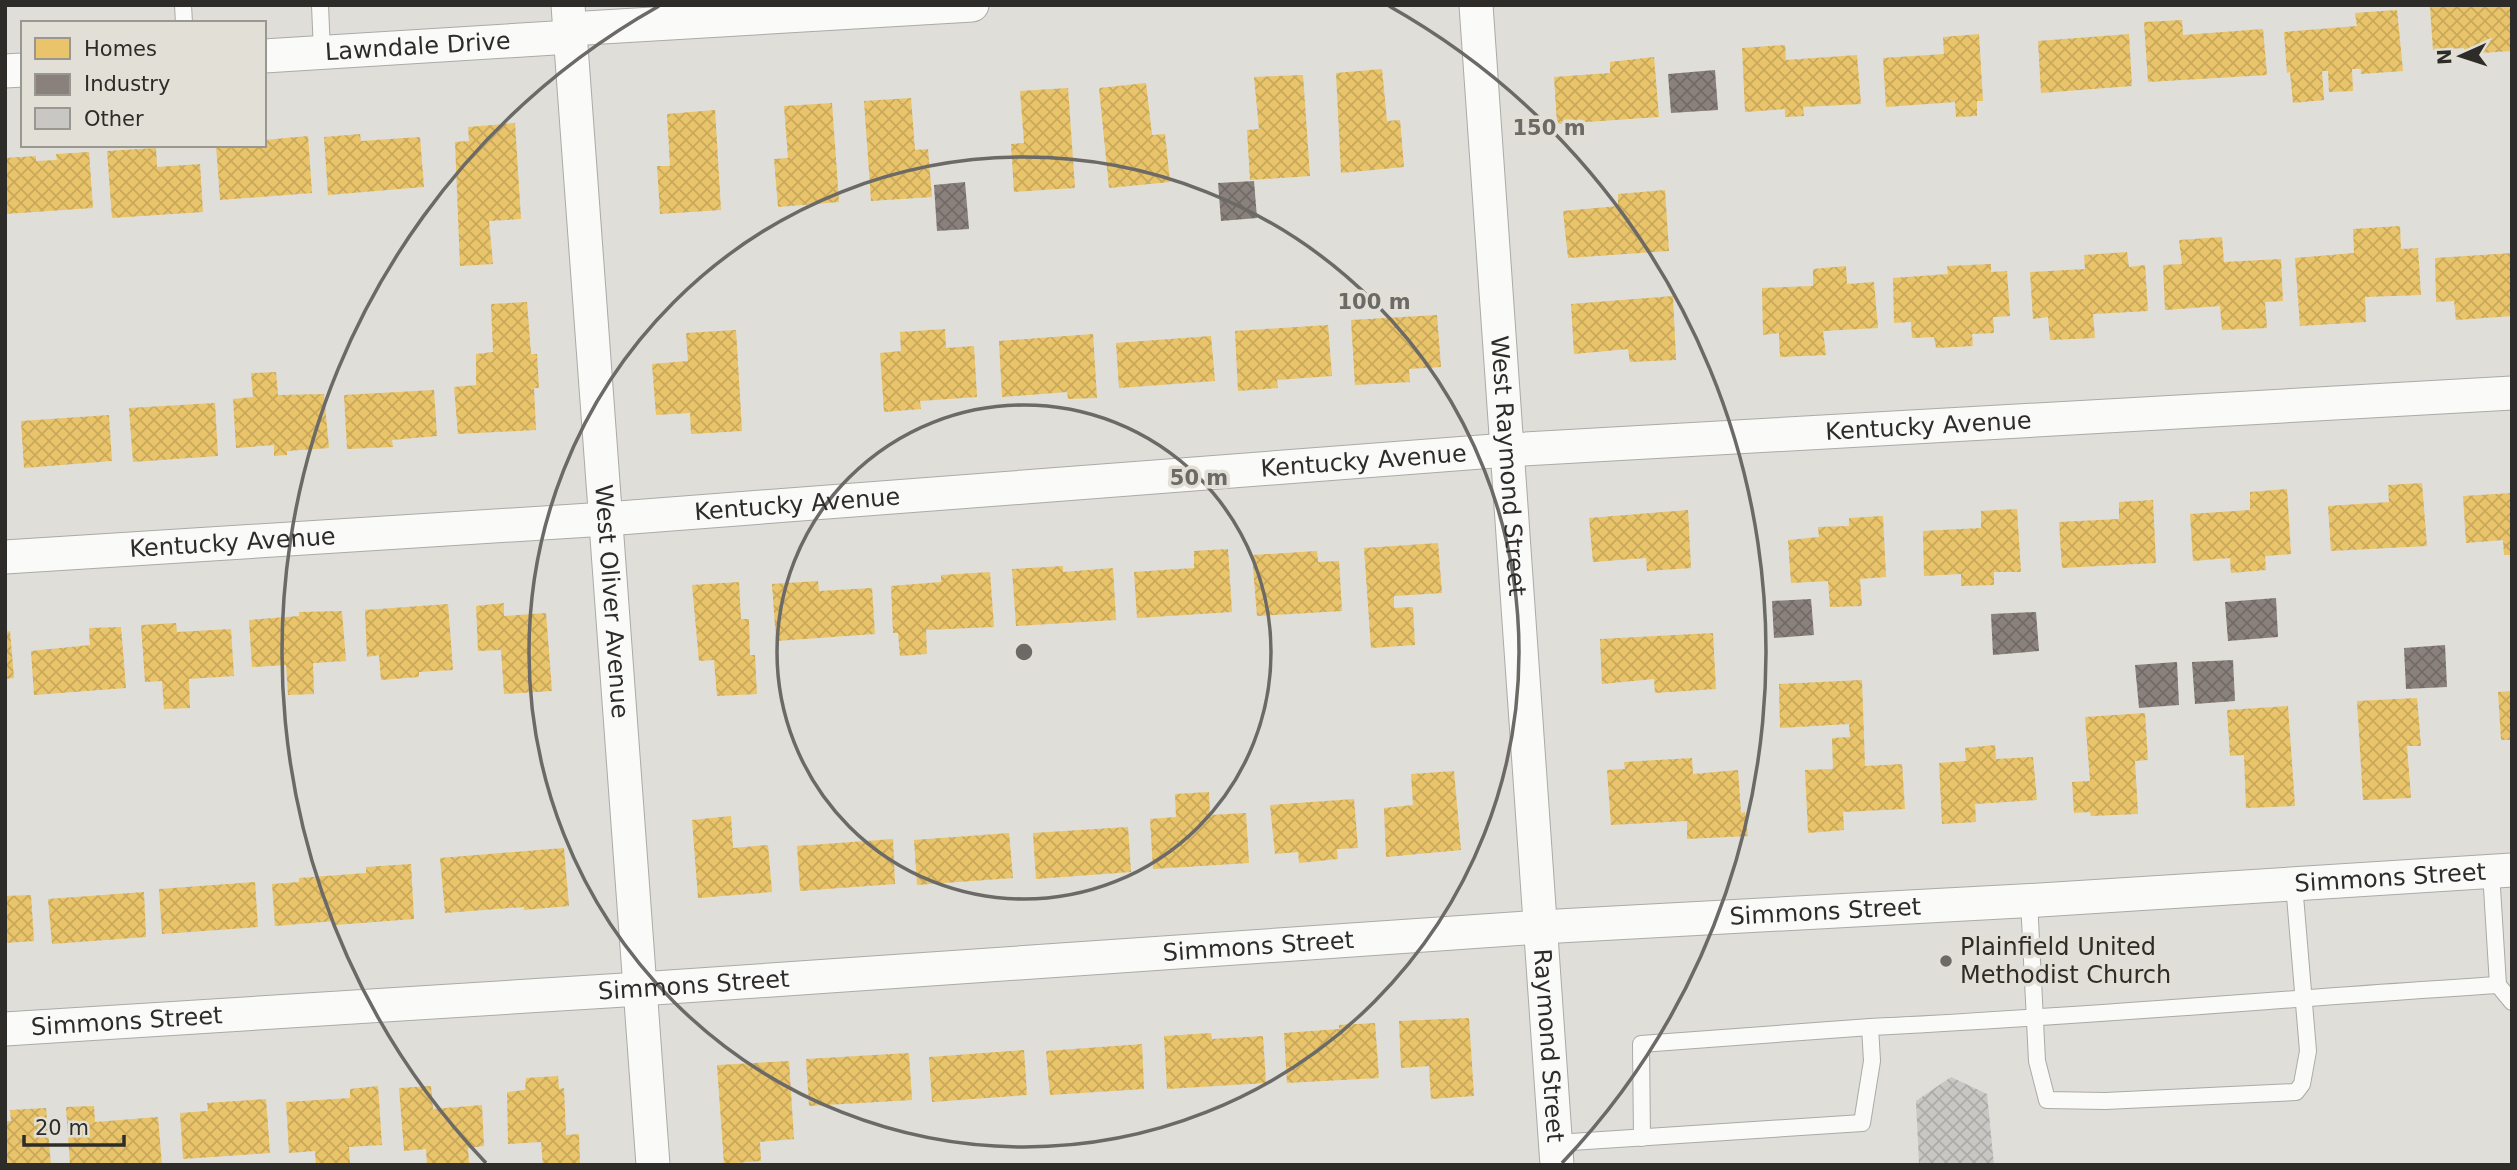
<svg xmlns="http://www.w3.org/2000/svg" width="2517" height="1170" font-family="'DejaVu Sans',sans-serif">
<defs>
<pattern id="homes-cross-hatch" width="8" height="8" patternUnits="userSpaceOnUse" patternTransform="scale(1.75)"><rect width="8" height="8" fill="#e9c46a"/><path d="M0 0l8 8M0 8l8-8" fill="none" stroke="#c8a95c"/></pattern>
<pattern id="industry-cross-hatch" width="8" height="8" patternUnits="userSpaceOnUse" patternTransform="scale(1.75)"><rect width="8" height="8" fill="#8a817c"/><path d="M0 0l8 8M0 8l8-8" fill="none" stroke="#716a66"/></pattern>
<pattern id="building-cross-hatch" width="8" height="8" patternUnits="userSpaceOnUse" patternTransform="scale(1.75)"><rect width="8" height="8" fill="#c9c7c4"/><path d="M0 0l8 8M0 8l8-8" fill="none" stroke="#adaba8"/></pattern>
</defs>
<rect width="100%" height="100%" fill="#dfded9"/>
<g fill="url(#homes-cross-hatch)">
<path d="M2453 5 2512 7V51L2465 54 2464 48 2433 50 2430 7Z"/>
<path d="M2397 10 2403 71 2361 74V69H2352L2353 91 2329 92 2328 71H2322L2324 100 2293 103 2290 72 2287 73 2284 32 2357 26 2355 13Z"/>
<path d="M2182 20 2183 35 2263 29 2267 75 2148 82 2144 22Z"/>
<path d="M1979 34 1983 101H1977V116L1956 117 1955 102 1886 107 1883 58 1944 54 1943 37Z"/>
<path d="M2129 34 2132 86 2041 93 2038 41Z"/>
<path d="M1785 45 1786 60 1857 55 1861 104 1803 107 1804 116 1785 117V109L1745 112 1742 48Z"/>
<path d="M1654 57 1659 117 1557 124 1554 77 1610 73V62Z"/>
<path d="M1382 69 1387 121 1400 120 1404 167 1341 173 1336 73Z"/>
<path d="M1303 75 1310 176 1250 180 1247 130 1259 129 1254 77Z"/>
<path d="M1146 83 1152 135 1165 134 1170 182 1109 188 1099 88Z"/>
<path d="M1068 88 1075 188 1014 192 1011 144 1024 143 1020 91Z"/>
<path d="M911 98 915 150 928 149 932 197 871 201 864 101Z"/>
<path d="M832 103 839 202 778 207 774 159 788 158 784 106Z"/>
<path d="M715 110 721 210 660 214 657 166H670L667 114Z"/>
<path d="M515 123 521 219 489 221 493 264 460 266 455 142 469 141 468 127Z"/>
<path d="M360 134 361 141 420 137 424 187 328 195 324 137Z"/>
<path d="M308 136 312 193 220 200 216 145H264V140Z"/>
<path d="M156 148 157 167 200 164 203 212 112 218 107 151Z"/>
<path d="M89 152 93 208 5 214V158L36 156V161L57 160 56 154Z"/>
<path d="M1665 190 1669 251 1568 258 1563 211 1618 206V194Z"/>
<path d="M2400 226 2401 249 2418 248 2421 295 2365 297 2366 322 2300 326 2295 258 2354 253 2353 229Z"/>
<path d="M2222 237 2224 262 2281 259 2283 301 2265 302 2267 328 2222 330 2220 306 2165 310 2163 265 2182 264 2179 240Z"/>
<path d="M2127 252 2129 267 2145 265 2148 311 2093 314 2095 338 2050 340 2048 317 2033 319 2030 272 2085 269 2084 255Z"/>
<path d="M2512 253V316L2456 320 2454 301 2436 302 2435 258Z"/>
<path d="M1991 264V272L2007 271 2010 316 1993 317 1994 333 1972 334 1973 346 1936 348 1934 337 1912 338 1911 322 1894 323 1893 278 1948 274 1947 266Z"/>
<path d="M1846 266 1847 284 1874 282 1878 328 1823 331 1826 355 1780 357 1779 333 1763 335 1762 288 1813 286V269Z"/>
<path d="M1673 296 1676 360 1630 362 1628 349 1574 354 1571 304Z"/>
<path d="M527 302 531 354H537L539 388H534L536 430 458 434 454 387 476 385V354L493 352 491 304Z"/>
<path d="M1437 315 1441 367 1409 369 1410 382 1355 385 1351 320Z"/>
<path d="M1328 325 1332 376 1277 380 1278 388 1238 391 1235 331Z"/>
<path d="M945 329 946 348 974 346 977 397 920 401 921 409 884 412 880 353 901 351 900 332Z"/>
<path d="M736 330 742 431 691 434 690 413 656 415 652 364 688 361 686 333Z"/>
<path d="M1093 334 1097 398 1068 399 1067 392 1002 397 999 341Z"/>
<path d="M1211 336 1215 381 1119 388 1116 343Z"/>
<path d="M276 372 278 395 324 394 329 448 287 451V455L274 456V445L236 448 233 399 253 397 251 373Z"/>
<path d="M434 390 437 436 392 440 393 447 347 449 344 395Z"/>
<path d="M215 403 218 456 133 462 129 408Z"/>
<path d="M109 415 112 461 24 468 21 421Z"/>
<path d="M2422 483 2427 546 2331 551 2328 506 2389 502 2388 485Z"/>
<path d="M2287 489 2291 554 2265 556 2266 570 2231 573 2230 558 2193 561 2190 514 2250 510V492Z"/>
<path d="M2512 493V555H2504L2503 540 2466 543 2463 496Z"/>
<path d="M2153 500 2156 563 2062 568 2059 522 2119 519V502Z"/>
<path d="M2017 509 2021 572H1994V585L1961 586V574L1924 576 1923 531 1981 528V511Z"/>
<path d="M1688 510 1691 568 1647 571 1646 558 1593 562 1589 518Z"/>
<path d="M1883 516 1886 577 1860 579 1862 606 1830 607 1828 581 1791 583 1788 540 1819 537 1818 527 1849 526V518Z"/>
<path d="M1438 543 1442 593 1394 596V608L1413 607 1415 645 1371 648 1364 548Z"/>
<path d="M1228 549 1232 612 1137 618 1134 572 1194 568V551Z"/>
<path d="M1317 551 1318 562 1339 561 1342 611 1257 616 1252 555Z"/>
<path d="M1063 566V572L1113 568 1116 620 1016 626 1012 569Z"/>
<path d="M990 572 994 627 926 630 927 654 900 656 898 633H893L891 586 941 582V575Z"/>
<path d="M818 581 819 591 872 588 875 634 776 641 772 584Z"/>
<path d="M739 582 741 619H749L750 655H755L757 694 717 696 714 660 699 661 692 585Z"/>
<path d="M504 603V616L546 613 552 691 504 694 501 650 478 651 476 606Z"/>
<path d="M448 604 453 670 419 672V677L381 680 379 655 367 657 365 610Z"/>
<path d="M342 611 346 661 313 663 314 694 288 695 286 665 252 667 249 620 299 616V612Z"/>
<path d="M176 623 177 632 231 629 234 676 189 679 190 708 164 709 162 681 145 682 141 625Z"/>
<path d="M121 627 126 688 34 695 31 651 90 645 89 628Z"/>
<path d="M10 631 14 678 5 679V632Z"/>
<path d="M1713 633 1716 689 1655 693 1654 679 1602 684 1600 639Z"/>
<path d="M1862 680 1865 766 1902 764 1905 809 1843 812 1844 830 1808 833 1805 770 1833 769 1832 738 1850 737 1849 724 1780 728 1779 684Z"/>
<path d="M2512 691V740H2501L2498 692Z"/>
<path d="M2417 698 2421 746H2407L2411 798 2363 800 2357 701Z"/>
<path d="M2288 706 2295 806 2246 808 2244 755 2230 756 2227 710Z"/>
<path d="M2145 713 2148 760 2135 761 2138 814 2091 816 2090 812 2074 813 2072 782 2090 781 2085 717Z"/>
<path d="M1995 745 1996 759 2033 757 2037 800 1975 804 1976 822 1942 824 1939 763 1966 761 1965 748Z"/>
<path d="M1692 758 1693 774 1738 770 1741 813 1745 812 1748 836 1687 839V821L1611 825 1607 770 1625 769 1624 762Z"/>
<path d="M1454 771 1461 850 1386 857 1384 808 1413 805 1411 774Z"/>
<path d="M1209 792 1210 815 1246 813 1249 863 1153 869 1150 819 1176 817 1175 794Z"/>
<path d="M1354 799 1358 848 1337 849 1338 859 1299 863 1298 852 1275 854 1270 805Z"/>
<path d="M731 816 733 848 768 845 772 892 698 898 692 820Z"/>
<path d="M1128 827 1131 872 1036 879 1033 833Z"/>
<path d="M1009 833 1013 878 917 885 914 840Z"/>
<path d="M893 839 895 884 800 891 797 846Z"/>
<path d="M564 848 569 906 524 910V907L445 913 440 858Z"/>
<path d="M411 864 414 919 335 925V921L275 926 272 884 299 882V878L366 873V867Z"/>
<path d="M255 882 258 927 162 934 159 889Z"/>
<path d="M144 892 146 937 52 944 48 899Z"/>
<path d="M31 895 34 941 5 943V896Z"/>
<path d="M1469 1018 1474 1096 1431 1099 1429 1066 1401 1068 1399 1021Z"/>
<path d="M1375 1023 1379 1078 1287 1083 1284 1033 1339 1029V1025Z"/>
<path d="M1211 1033 1212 1039 1263 1036 1266 1083 1167 1089 1164 1036Z"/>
<path d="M1142 1044 1144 1089 1050 1095 1046 1051Z"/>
<path d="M1024 1050 1027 1095 932 1102 929 1057Z"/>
<path d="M909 1053 912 1100 809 1106 806 1059Z"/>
<path d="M789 1061 794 1139 760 1142 761 1161 724 1164 717 1065Z"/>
<path d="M558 1076 559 1089 564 1088 566 1135 579 1134 580 1165H543L541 1142 508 1144 507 1092 525 1090 526 1078Z"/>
<path d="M378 1086 382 1145 349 1147 350 1164 316 1165 315 1151 289 1153 286 1102 350 1098V1089Z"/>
<path d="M431 1086 433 1109 482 1105 484 1146 468 1148 469 1163 427 1165 426 1149 404 1151 399 1088Z"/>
<path d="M266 1099 270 1153 183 1159 180 1113 208 1111 207 1103Z"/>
<path d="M94 1106 95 1122 158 1117 162 1165H70L66 1107Z"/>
<path d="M46 1108 51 1165H5V1121H11L10 1110Z"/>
</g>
<g fill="url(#industry-cross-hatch)">
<path d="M1715 70 1718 110 1671 113 1668 74Z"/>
<path d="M1254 181 1257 218 1221 221 1218 183Z"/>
<path d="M965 182 969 229 937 231 934 185Z"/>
<path d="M2276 598 2278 637 2228 641 2225 602Z"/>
<path d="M1811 599 1814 635 1774 638 1772 601Z"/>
<path d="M2036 612 2039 651 1993 655 1991 614Z"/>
<path d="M2445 645 2447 687 2406 689 2404 648Z"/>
<path d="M2233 660 2235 701 2195 704 2192 662Z"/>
<path d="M2177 662 2179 705 2139 708 2135 665Z"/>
</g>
<path fill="url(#building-cross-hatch)" d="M1951 1077 1987 1094 1994 1165H1919L1916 1101Z"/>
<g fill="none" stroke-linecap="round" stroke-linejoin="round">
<defs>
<g id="service">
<path d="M183 5 184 23"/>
<path d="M320 5 322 52"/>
<path d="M2029 900 2037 1061 2047 1100 2105 1101 2296 1092 2302 1084 2308 1051 2294 884"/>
<path d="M2498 985 2512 1002"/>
<path d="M1642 1138 1641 1044 1870 1027"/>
<path d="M1556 1143 1862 1123 1872 1061 1870 1027C2080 1017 2289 998 2498 985L2491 872"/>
</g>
<g id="minor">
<path id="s1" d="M568 5 653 1165"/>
<path id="s2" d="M1476 5 1557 1165"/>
<path d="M569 29 972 5"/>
<path id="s3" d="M264 56 570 37"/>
<path d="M5 71 23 70"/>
<path id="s4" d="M5 557 606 519 1507 450 2512 393"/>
<path id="s5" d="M5 1029 640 989 1540 927 2040 900 2512 870"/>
</g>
</defs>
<use href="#service" stroke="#abaaa6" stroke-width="18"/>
<use href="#minor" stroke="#abaaa6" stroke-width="35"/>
<use href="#service" stroke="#fafaf9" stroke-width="16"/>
<use href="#minor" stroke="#fafaf9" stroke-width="33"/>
</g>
<g fill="none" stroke="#6c6a67" stroke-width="3.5">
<circle cx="1024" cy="652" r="247"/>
<circle cx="1024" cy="652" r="495"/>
<path d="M486 1163A742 742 0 0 1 659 6M1389 6A742 742 0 0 1 1562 1163"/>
</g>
<circle fill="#6c6a67" stroke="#e2dfd6" stroke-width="2.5" cx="1946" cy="961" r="7"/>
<g text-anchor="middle" stroke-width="7" stroke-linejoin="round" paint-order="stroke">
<g font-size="24" fill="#2e2c29" stroke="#e2dfd6">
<text dy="8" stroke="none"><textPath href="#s3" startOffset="154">Lawndale Drive</textPath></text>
<text dy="8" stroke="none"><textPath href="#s4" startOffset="1928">Kentucky Avenue</textPath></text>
<text dy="8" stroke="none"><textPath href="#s4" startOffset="1362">Kentucky Avenue</textPath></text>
<text dy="8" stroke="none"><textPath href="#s2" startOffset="462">West Raymond Street</textPath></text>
<text dy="8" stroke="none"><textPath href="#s4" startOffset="794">Kentucky Avenue</textPath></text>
<text dy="8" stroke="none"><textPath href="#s4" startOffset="228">Kentucky Avenue</textPath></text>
<text dy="8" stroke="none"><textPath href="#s1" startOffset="598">West Oliver Avenue</textPath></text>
<text dy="8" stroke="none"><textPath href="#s5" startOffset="2390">Simmons Street</textPath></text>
<text dy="8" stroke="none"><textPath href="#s5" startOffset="1824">Simmons Street</textPath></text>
<text dy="8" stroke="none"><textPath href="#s5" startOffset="1256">Simmons Street</textPath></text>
<text dy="8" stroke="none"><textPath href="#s5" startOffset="690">Simmons Street</textPath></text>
<text dy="8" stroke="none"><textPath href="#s5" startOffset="122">Simmons Street</textPath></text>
<text dy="8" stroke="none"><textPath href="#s2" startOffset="1043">Raymond Street</textPath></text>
</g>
<g font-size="24" fill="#2e2c29" stroke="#e2dfd6" text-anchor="start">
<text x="1960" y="955">Plainfield United<tspan x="1960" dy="28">Methodist Church</tspan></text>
</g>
</g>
<circle cx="1024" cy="652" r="10" fill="#6c6a67" stroke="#e2dfd6" stroke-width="3.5"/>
<g font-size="21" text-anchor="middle" font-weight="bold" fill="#6c6a67" stroke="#e2dfd6" stroke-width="7" stroke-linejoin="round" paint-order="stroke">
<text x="1549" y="135">150 m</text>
<text x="1374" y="309">100 m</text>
<text x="1199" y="485">50 m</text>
</g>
<rect width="2517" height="1170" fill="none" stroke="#2e2c29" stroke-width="14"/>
<rect x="21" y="21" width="245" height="126" fill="#e2dfd6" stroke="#9a9791" stroke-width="2"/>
<rect x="35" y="38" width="35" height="21" fill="#e9c46a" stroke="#9a9791" stroke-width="2"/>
<text x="84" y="56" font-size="21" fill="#2e2c29">Homes</text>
<rect x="35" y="74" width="35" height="21" fill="#8a817c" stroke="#9a9791" stroke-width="2"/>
<text x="84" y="91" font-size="21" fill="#2e2c29">Industry</text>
<rect x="35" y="108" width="35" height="21" fill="#c9c7c4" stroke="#9a9791" stroke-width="2"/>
<text x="84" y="126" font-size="21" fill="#2e2c29">Other</text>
<g transform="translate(2461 56) rotate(267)" stroke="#e2dfd6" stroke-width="5" paint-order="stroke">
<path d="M0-5L12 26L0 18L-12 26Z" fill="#2e2c29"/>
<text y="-10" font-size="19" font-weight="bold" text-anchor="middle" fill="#2e2c29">N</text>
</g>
<path d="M24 1135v10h100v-10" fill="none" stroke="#2e2c29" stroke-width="3.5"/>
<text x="35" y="1135" font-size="21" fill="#2e2c29" stroke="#e2dfd6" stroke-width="5" paint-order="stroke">20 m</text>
</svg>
